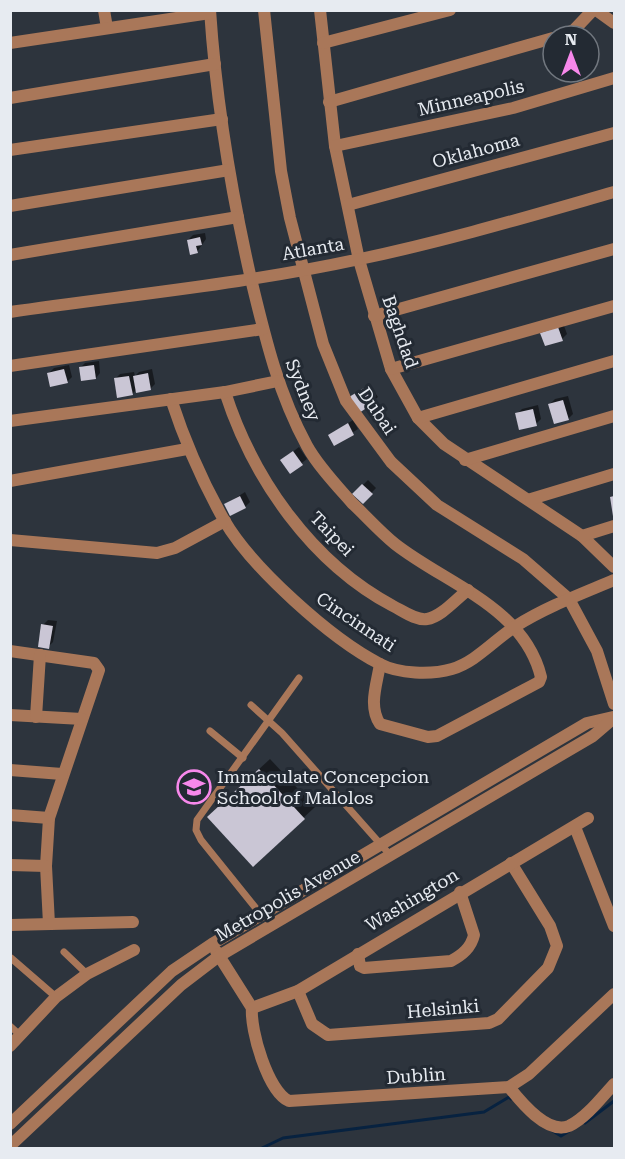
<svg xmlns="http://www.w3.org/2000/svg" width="625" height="1159" font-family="'Roboto Serif',serif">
<rect width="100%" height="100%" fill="#2d343d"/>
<g fill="#0007">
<path d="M205 233 206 239 197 252 188 240 193 235Z"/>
<path d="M563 323 567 334 562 339 542 333Z"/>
<path d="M99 361 100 373 96 378 80 368 85 363Z"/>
<path d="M69 365 72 377 67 382 49 373 54 368Z"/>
<path d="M152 369 155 384 150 389H137L132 394 115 379 120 374 134 372 135 376 139 372Z"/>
<path d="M369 384 378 397 360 411 351 398Z"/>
<path d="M568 396 573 414 568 419 550 404 555 399Z"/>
<path d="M538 405 541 419 536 424 517 414 522 409Z"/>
<path d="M353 420 358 429 335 444 330 435Z"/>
<path d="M299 447 307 459 290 472 282 460Z"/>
<path d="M368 480 376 488 363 502 354 494Z"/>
<path d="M245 492 250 502 245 507 226 504Z"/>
<path d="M48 620 57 621 53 642 48 647 43 625Z"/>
<path d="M270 759 315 807 253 865 219 806Z"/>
</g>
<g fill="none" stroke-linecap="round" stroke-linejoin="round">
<g stroke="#072240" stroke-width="3">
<path d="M585 1123 614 1101"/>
<path d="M551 1130 561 1136 571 1130"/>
<path d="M262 1148 283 1138 484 1112 509 1097 511 1099"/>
</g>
</g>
<g fill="#cac6d5">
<path d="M200 237 202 245 196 246 198 253 190 255 187 240Z"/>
<path d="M558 327 563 341 545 346 540 333Z"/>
<path d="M94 365 96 379 81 381 79 367Z"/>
<path d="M64 369 68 383 50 387 47 373Z"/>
<path d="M148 373 151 390 136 393 133 376Z"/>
<path d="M129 376 133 395 117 398 114 378Z"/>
<path d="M364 388 374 403 359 413 349 397Z"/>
<path d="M563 400 569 420 554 424 548 404Z"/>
<path d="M533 409 537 426 519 430 515 413Z"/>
<path d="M348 423 354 435 334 446 328 435Z"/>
<path d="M293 451 303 465 290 474 280 460Z"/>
<path d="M362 484 373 494 363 504 352 494Z"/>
<path d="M240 496 246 508 230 516 224 504Z"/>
<path d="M614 496V516H613L610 497Z"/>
<path d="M41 624 53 626 49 649 38 647Z"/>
<path d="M259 769 305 819 253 867 207 817Z"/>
</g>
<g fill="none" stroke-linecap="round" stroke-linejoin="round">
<g stroke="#a97759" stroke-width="7">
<path d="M251 705 282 733 391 856"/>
<path d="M210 731 243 758"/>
<path d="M263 917 201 840 196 830 197 820 299 678"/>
<path d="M64 952 87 974"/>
<path d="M11 958 56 997"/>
<path d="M10 1026 20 1035"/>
</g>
<g stroke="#a97759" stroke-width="12">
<path d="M104 10 107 28"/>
<path d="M210 10C216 101 231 191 251 279 265 337 278 393 307 446 318 466 337 486 352 503 366 516 380 532 395 544 446 584 524 607 541 677L539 682 437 736 428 737 380 724C368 706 377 684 380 664"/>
<path d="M264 10 281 171 290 218 323 344 346 401 391 462 437 505 523 559 569 599 597 651 614 704"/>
<path d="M320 10 335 146 359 260 391 369 418 418 444 444 582 536 614 567"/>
<path d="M596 10 614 23"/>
<path d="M559 36 574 30 593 10"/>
<path d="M10 43 210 13"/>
<path d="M323 43 450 10"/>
<path d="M10 98 215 64"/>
<path d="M329 102 553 38"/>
<path d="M335 146 513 108 614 78"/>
<path d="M10 150 222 119"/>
<path d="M348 205 614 133"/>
<path d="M10 206 229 170"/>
<path d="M10 255 238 217"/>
<path d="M10 312C127 295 245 284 360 259 446 241 530 216 614 192"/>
<path d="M374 316 614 249"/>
<path d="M10 366 263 329"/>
<path d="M391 369 614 306"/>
<path d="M225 392C253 479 312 563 393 606 403 611 416 621 427 619 441 617 456 599 468 590"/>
<path d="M171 399C185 442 202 481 224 520 251 567 331 639 380 664 399 674 431 675 452 669 476 662 494 640 516 626 546 607 581 594 614 580"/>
<path d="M418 418 614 361"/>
<path d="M10 421 225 392 278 381"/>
<path d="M465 460 614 416"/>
<path d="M10 481 187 449"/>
<path d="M531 499 614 474"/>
<path d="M582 536 614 526"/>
<path d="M10 540 157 553 175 548 225 521"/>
<path d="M10 651 94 663 99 670 49 818 46 866 49 924"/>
<path d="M10 715 82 719"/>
<path d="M36 717 40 655"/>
<path d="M10 770 62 774"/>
<path d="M10 815 49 818"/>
<path d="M575 827 614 926"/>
<path d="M10 865 46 866"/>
<path d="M10 925 133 922"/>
<path d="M216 951 252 1008"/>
<path d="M358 954 360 966 364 968 451 961C462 955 471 948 474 935L460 892"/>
<path d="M298 991 312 1024 328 1035 489 1023 498 1019 548 968 557 946 550 926 511 863"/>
<path d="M252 1008C250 1030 268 1092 289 1101L509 1087 529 1074 614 994"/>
<path d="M252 1008 298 991 588 818"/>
<path d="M10 1046 56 997 87 974 134 950"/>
<path d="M509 1087C520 1101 547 1135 569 1126 586 1118 602 1097 614 1084"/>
<path d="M10 1124 172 971 212 944 587 723 613 717"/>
<path d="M10 1146 181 985 219 956 593 736 614 718"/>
</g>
</g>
<defs>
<symbol id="school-ring" viewBox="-11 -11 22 22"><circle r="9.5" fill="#232a33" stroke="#f788eb" stroke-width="1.5"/><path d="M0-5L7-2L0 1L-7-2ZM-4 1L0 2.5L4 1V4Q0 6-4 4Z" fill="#f788eb"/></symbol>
</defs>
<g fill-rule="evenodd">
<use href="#school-ring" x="175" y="768" width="38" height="38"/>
</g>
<g text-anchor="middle" stroke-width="6" stroke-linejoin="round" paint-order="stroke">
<g font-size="18" fill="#e7ebf1" stroke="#232a33">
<text transform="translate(471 98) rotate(-13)" y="6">Minneapolis</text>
<text transform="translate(476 151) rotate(-15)" y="6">Oklahoma</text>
<text transform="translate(313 249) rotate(-10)" y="6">Atlanta</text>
<text transform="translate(400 332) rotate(71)" y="6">Baghdad</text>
<text transform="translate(303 390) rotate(68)" y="6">Sydney</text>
<text transform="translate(377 411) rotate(56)" y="6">Dubai</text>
<text transform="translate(332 534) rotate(46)" y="6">Taipei</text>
<text transform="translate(356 622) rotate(34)" y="6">Cincinnati</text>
<text transform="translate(288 896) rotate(-30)" y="6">Metropolis Avenue</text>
<text transform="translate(412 900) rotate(-31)" y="6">Washington</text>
<text transform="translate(443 1009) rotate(-5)" y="6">Helsinki</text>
<text transform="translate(416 1076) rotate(-4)" y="6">Dublin</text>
</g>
<g font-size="18" fill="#e7ebf1" stroke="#232a33" text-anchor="start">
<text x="217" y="783">Immaculate Concepcion<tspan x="217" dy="21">School of Malolos</tspan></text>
</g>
</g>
<rect width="625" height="1159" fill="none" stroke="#e7ebf1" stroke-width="24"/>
<g transform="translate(571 54)"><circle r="28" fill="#232a33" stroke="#71777f" stroke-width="1.5"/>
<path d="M0-4.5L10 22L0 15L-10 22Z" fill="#f788eb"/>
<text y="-9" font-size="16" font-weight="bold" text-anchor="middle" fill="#e7ebf1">N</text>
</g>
</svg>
